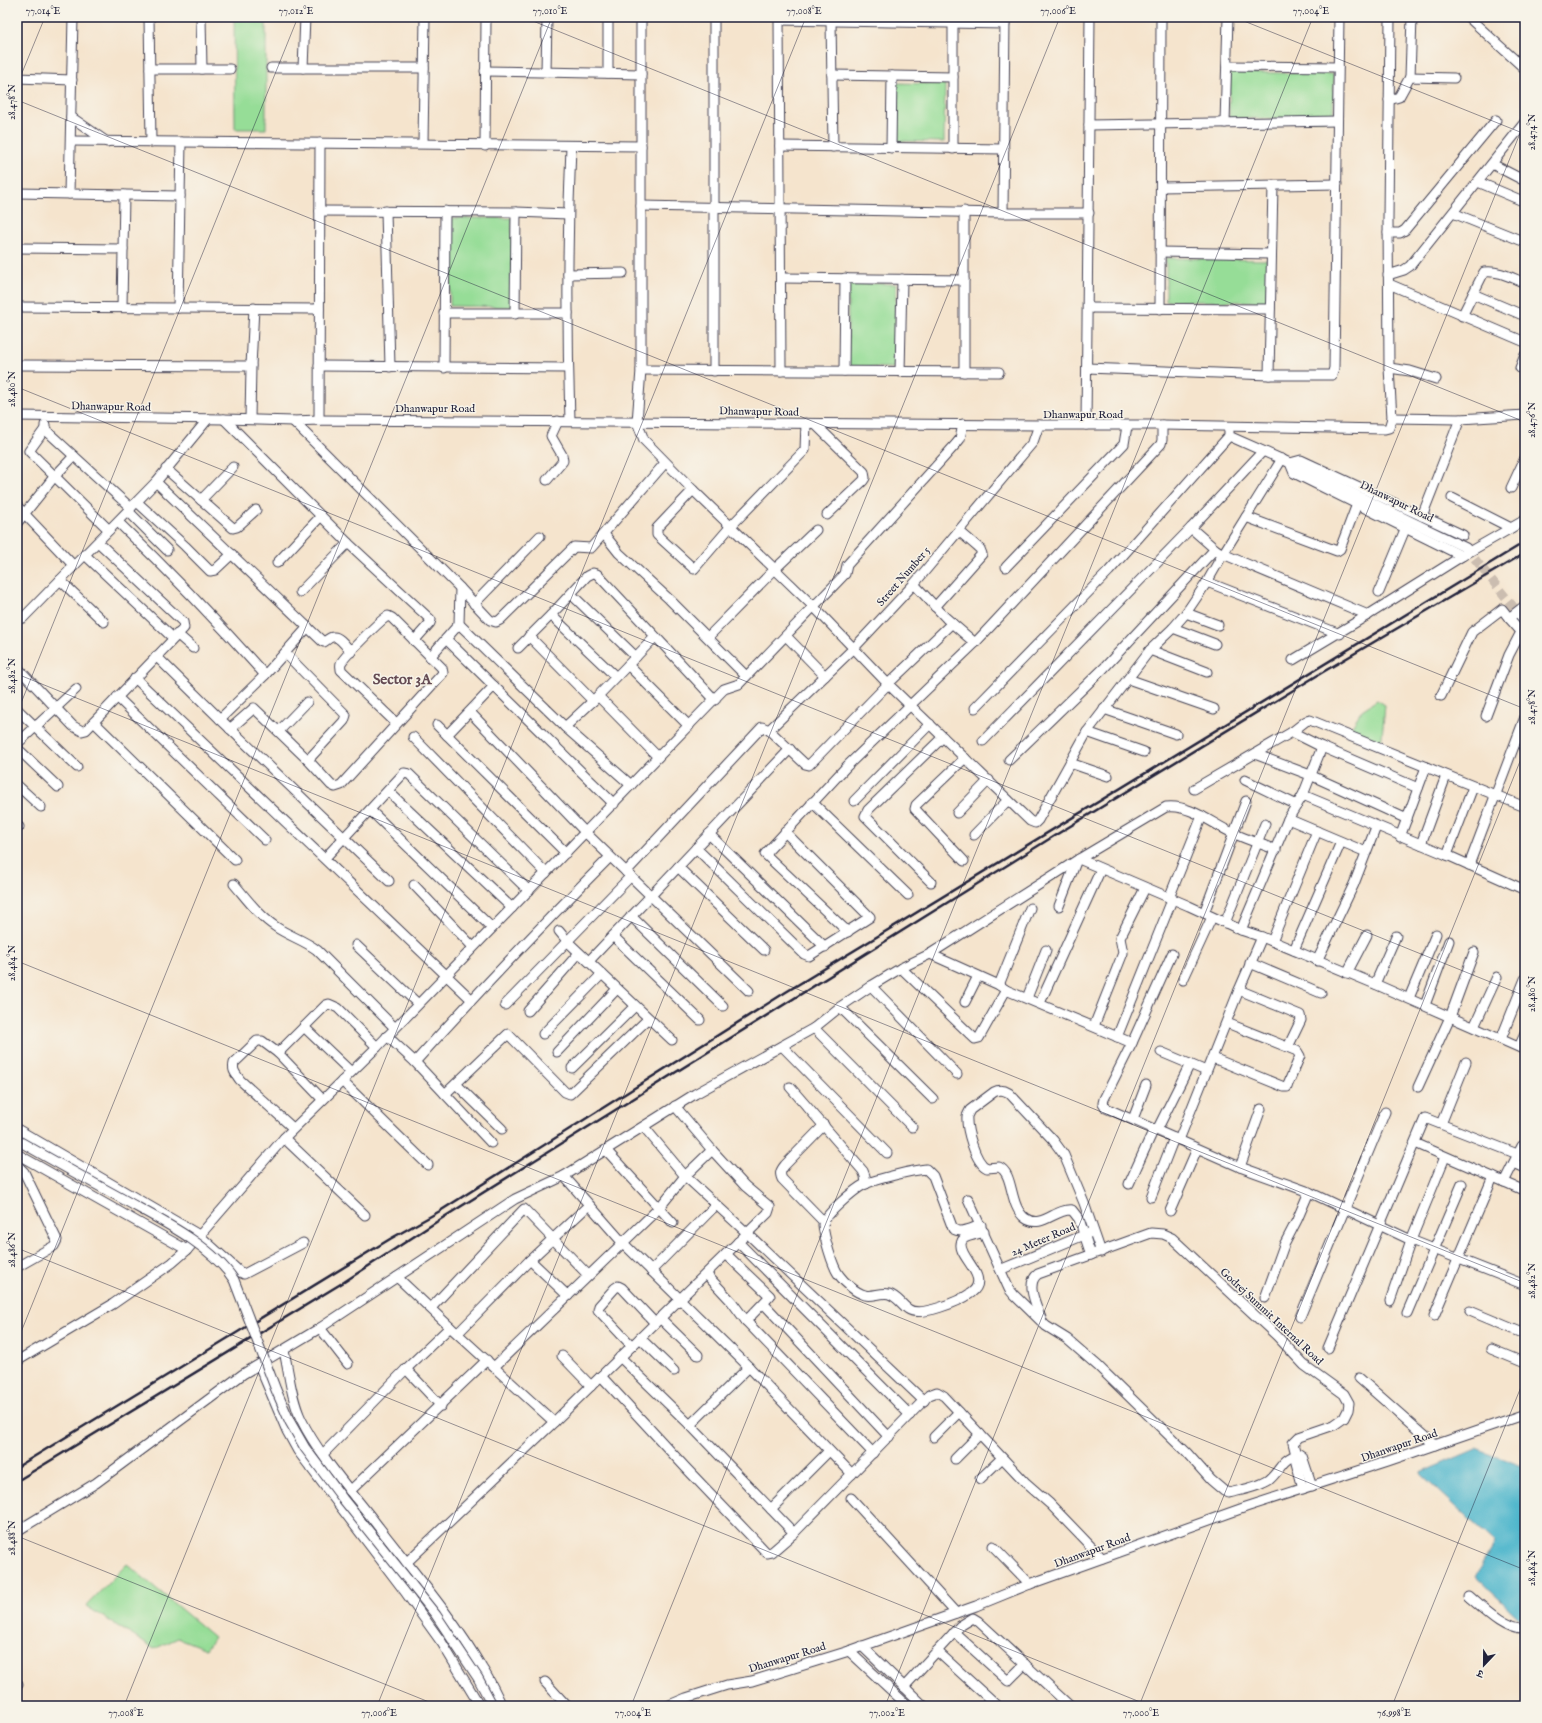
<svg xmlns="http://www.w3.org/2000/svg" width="1542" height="1723" font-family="'IM FELL English','Noto Serif Devanagari',serif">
<rect width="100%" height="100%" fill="#f7f3e8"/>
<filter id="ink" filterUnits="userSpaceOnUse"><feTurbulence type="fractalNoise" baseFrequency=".025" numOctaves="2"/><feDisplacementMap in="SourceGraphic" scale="8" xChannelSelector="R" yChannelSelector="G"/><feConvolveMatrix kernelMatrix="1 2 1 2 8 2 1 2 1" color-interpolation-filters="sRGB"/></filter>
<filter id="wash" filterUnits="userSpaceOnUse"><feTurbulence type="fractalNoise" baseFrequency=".012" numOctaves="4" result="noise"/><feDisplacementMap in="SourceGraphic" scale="16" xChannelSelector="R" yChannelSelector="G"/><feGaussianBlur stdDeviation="0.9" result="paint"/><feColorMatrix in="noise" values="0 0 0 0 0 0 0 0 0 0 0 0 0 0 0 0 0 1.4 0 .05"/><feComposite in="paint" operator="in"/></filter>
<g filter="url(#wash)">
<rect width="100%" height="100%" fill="#f5e4cd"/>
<g fill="#96dd97" stroke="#5c8069">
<path d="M234 17H266V129H235Z"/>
<path d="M1230 72 1334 74 1333 120 1229 118Z"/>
<path d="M896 83 945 84 944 142 896 141Z"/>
<path d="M450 218H512V307L450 306Z"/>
<path d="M1166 258 1267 260V302L1166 301Z"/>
<path d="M848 283 896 284 895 368 848 367Z"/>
<path d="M1377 700 1385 705 1381 747 1348 732 1362 710Z"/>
<path d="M127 1564 214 1637 206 1649 178 1638 154 1649 86 1606Z"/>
</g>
<path fill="#4eb6cc" stroke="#386c84" d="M1476 1449 1525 1467V1620L1522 1621 1475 1576 1495 1543 1420 1473Z"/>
</g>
<g filter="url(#ink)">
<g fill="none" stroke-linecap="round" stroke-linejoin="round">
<path stroke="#cbbdb0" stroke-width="9" stroke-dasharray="9 4.5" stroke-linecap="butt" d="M1466 548 1520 615"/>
<defs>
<g id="minor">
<path d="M149 17 151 142"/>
<path d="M201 17 202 69"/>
<path d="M608 17V73"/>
<path d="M641 17V370L637 422 644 440 693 490 814 607 888 684 1030 821 1035 823 1038 820 1087 732 1150 650 1173 628 1186 613 1207 582 1223 554 1282 459"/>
<path d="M779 17 781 371"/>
<path d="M1468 17 1525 69"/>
<path d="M779 20 1005 24"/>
<path d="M831 21 833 147"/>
<path d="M1227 66 1338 67"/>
<path d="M271 68H424"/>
<path d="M303 68 305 17"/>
<path d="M150 69H230"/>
<path d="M485 71 641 74"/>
<path d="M546 72 547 17"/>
<path d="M832 75 953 77"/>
<path d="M1410 77 1412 17"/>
<path d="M17 78 72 80"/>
<path d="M1389 100 1399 97 1410 77 1454 78"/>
<path d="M71 117 107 142"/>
<path d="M1225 123 1228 17"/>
<path d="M1089 125 1337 121"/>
<path d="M71 141 641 146"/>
<path d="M423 143 425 17"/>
<path d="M485 146 486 17"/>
<path d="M780 146 1004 149"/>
<path d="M891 148 892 76"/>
<path d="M953 149V24"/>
<path d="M1492 164 1525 181"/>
<path d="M1478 182 1525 202"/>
<path d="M1161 187 1337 184"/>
<path d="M17 193 180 196"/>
<path d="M69 194 73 17"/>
<path d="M641 206 1003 213H1089"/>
<path d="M320 211 516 212 568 214"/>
<path d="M386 211 390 367"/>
<path d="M1003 213 1005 17"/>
<path d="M1453 213 1525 242"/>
<path d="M1388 233H1400L1405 230 1496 120"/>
<path d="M17 248 123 249"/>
<path d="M1160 252 1271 254"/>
<path d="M568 274 623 273"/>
<path d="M1388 275 1404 270 1410 266 1525 122"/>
<path d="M781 278 964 280"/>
<path d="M1389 284 1525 342"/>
<path d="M1473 294 1525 316"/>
<path d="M17 307 319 309"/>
<path d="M122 307 124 195"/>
<path d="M178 308 181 142"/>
<path d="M1088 308 1270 309"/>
<path d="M1160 309 1161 17"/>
<path d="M444 313H568"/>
<path d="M515 314 516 212"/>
<path d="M1462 316 1484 272C1499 270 1512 278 1525 283"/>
<path d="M17 365 251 366"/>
<path d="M319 366 568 368"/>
<path d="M444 368 445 211"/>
<path d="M1087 368 1269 375H1332L1334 368 1339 17"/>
<path d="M1389 368 1410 371 1436 379"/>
<path d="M1520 368 1525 355"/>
<path d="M641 370 999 372"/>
<path d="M714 371V17"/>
<path d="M844 371 845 278"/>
<path d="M900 372 902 279"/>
<path d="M964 372V211"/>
<path d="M1269 375 1273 185"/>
<path d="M17 416 224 419 293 421 319 420 1039 425H1162L1385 429 1389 428 1392 418 1389 368 1388 219 1390 17"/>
<path d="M1392 418 1460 419 1525 415"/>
<path d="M224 419 348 543 431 620 430 623 414 641"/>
<path d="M250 419 251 366 254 308"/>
<path d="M319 420 320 143"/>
<path d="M293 421 460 588 490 620 496 622 500 620 574 547 591 548 665 463"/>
<path d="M570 421C567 330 567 238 571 146"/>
<path d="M815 424 864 472 865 478 863 481 827 515"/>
<path d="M45 425V429L50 434 131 508"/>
<path d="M1086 425 1090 17"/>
<path d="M45 429 29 451 109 530"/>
<path d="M1229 431V436L1290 463 1466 548"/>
<path d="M166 469 233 528 237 527 256 510"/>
<path d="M547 480 563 461 562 455 551 436 558 421"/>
<path d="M156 482 322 641 324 642C327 640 330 637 333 637 340 636 347 648 351 652"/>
<path d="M1511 488 1525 458"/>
<path d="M693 490 657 528V535L694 569 731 526 805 450 806 423"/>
<path d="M1452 498 1511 528"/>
<path d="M201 500 233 467"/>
<path d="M137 502 185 546 210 571 215 570 232 554"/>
<path d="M17 506 74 566"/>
<path d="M128 511 167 550"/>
<path d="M1422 516 1460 419"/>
<path d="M1246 517 1337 551 1340 549 1357 504"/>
<path d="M118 522C169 571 218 622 265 675"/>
<path d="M17 523 54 477 74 456"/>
<path d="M1191 528 1215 549 1223 554 1368 615 1293 660"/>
<path d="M604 534 619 553 669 599 746 676"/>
<path d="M85 555 173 638"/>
<path d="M1462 556 1294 473 1290 463 1301 460 1463 535"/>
<path d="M277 563 321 516"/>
<path d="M1006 567 1124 444 1127 426"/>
<path d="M60 580 104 622"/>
<path d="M1207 582 1340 634"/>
<path d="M914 584 946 618 975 643"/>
<path d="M300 592 348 543"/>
<path d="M1379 592 1406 527"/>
<path d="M571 594 636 657"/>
<path d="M474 604 540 536"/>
<path d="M935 607 982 554 980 549 959 531"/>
<path d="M1525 609 1523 607 1509 618 1525 636"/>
<path d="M1186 613 1218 625"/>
<path d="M551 615 616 677"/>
<path d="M1368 615 1462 556 1525 520"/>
<path d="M1520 615 1525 621"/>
<path d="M17 619 23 618 156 482 208 419"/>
<path d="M459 624 565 727 631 785"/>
<path d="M1173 628 1215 644"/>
<path d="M177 634 193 648"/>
<path d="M529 636 593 701"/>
<path d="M786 636 825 676"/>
<path d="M708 637 774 570 816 530"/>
<path d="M446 639 614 804"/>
<path d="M518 648 551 615 587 576 593 573 597 574 715 700"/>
<path d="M1150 650 1207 672"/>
<path d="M285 653 346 715 344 721 308 760"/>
<path d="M156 656 220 719 389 881"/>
<path d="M430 657 459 624 460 588"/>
<path d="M628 665 689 726"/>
<path d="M17 667 73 726 82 731 86 730 184 628 183 622 98 542"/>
<path d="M135 678 471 999"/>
<path d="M1128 679 1214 709"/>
<path d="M598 696 658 757"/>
<path d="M1441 696 1472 632 1502 609 1509 618"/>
<path d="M117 697 265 840"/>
<path d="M975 708 1109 571 1229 436"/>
<path d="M17 709 77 767"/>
<path d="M1104 709 1176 734"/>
<path d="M470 712 586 833 749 991"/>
<path d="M1486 716 1509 655 1521 632"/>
<path d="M220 719 265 675 308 627"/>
<path d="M94 722 235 860"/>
<path d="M437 725 566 853"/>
<path d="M565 727 593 701 655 637"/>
<path d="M230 729 254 708 308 760 331 785 335 787 341 785 443 673 442 668 392 618 388 616C381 619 345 656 341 663 340 666 341 667 341 670L396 723"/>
<path d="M769 730 854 648 914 584 1033 442 1039 425"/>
<path d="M279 731 307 702"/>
<path d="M1087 732 1144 752"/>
<path d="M1292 732 1322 747 1418 788"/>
<path d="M447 735 494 686"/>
<path d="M413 737 546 873"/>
<path d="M983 741 1191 528 1262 452"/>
<path d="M17 744 76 689"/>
<path d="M17 748 58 787"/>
<path d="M1255 754 1310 775 1407 819"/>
<path d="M1009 760 1104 668 1215 549"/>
<path d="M1070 763 1108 776"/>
<path d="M1245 780 1297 805"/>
<path d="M17 785 41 807"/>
<path d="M1194 789 1292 732 1306 721 1310 720 1525 807"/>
<path d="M388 791 512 908"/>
<path d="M1303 795 1447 855 1525 890"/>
<path d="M854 801 930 724"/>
<path d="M812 802 908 895"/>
<path d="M370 810 492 928"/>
<path d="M957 813 989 780"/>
<path d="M1288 819 1366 852"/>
<path d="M17 826 19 827"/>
<path d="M709 834 825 947"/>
<path d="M974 835 1008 800"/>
<path d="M1400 837 1426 767"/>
<path d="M1421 844 1446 776"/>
<path d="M696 848 804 954 809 956 870 917 785 832"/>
<path d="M1447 855 1473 787"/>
<path d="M325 858 404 773 409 774 529 891"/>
<path d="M1079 859 1189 906 1241 930 1262 937 1375 984 1525 1050"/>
<path d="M964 861 915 809 916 805 965 758"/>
<path d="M1469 865 1525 717"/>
<path d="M678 867 764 950"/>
<path d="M626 872 762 727 769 730 805 764 809 765 888 684 952 623"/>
<path d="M931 882 865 816 868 810 943 737"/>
<path d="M234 884C247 899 259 916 276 927 289 936 304 940 317 950L395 1028"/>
<path d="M414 885 473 947"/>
<path d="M1169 898 1202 816"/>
<path d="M1059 906 1076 862"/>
<path d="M1204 913 1246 801"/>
<path d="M631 916 723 1006"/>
<path d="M1225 923 1265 824"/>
<path d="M1241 930 1288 819 1303 795 1322 747"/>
<path d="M559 931 568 942 672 1040"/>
<path d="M848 932 765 854 847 766 975 643 1161 444 1162 440V425"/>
<path d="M613 936 700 1020"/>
<path d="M1272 941 1317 831"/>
<path d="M356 945 418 1004"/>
<path d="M1294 950 1341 842"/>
<path d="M930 954 999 985 1006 990 1132 1043"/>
<path d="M1172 954 1132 1043 1104 1099 1103 1103 1106 1108 1240 1167 1309 1192 1411 1240 1525 1285"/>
<path d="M589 961 790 749"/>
<path d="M1317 961 1354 884 1376 827"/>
<path d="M1250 963 1321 993"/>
<path d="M901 968 975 1039 979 1038 1006 990"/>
<path d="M1347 973 1367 935"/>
<path d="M1183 980 1212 917"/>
<path d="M1375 984 1396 936"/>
<path d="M999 985 1030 908"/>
<path d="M871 986 957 1074"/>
<path d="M1239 990 1300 1015 1301 1020 1288 1047"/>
<path d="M1027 998 1046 950"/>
<path d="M1409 998 1436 934"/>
<path d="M965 1002 978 976"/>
<path d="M1040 1003 1101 869"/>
<path d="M505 1005 631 876"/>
<path d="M1425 1005 1449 941"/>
<path d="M840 1007 933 1099"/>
<path d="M528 1011 579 953"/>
<path d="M1094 1026 1123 953 1120 938 1145 888"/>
<path d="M304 1027 351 1072"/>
<path d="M1474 1027 1497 977"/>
<path d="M814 1028 912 1127"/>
<path d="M543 1034 602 974"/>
<path d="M387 1036 415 1062 491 1143"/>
<path d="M1117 1037 1172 900"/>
<path d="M1501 1039 1525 979"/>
<path d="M782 1046 887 1153"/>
<path d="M1519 1047 1525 1034"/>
<path d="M557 1052 617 989"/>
<path d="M1161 1052 1206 1071"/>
<path d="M278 1053 326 1005 329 1004 338 1008 377 1047"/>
<path d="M1213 1058 1284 1087H1287L1288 1084 1300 1056 1297 1051 1227 1023"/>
<path d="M415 1062C478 992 543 924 610 857"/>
<path d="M572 1068 635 1006"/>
<path d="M342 1081 428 1165"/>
<path d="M456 1084 502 1129"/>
<path d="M790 1087 863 1171 865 1176 866 1184"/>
<path d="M1418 1087 1450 1017 1474 952"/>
<path d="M445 1094 508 1034 565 1092 570 1094 648 1019"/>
<path d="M1133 1119 1146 1085"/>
<path d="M1441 1124 1466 1062"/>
<path d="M644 1127 685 1176 747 1233 924 1401"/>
<path d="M293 1128 240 1080C236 1074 232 1071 234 1063L257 1041H262L278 1053 322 1099"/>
<path d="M17 1129 199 1235 240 1272 244 1274 303 1243"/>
<path d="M1157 1130 1190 1064"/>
<path d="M284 1138 365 1215"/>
<path d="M1179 1140 1239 990 1262 937"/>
<path d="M1415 1143 1525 1191"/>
<path d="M606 1150 673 1223"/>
<path d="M17 1154 187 1250"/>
<path d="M1514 1163 1525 1168"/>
<path d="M17 1165 24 1172 57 1240 54 1246 17 1267"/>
<path d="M1240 1167 1261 1109"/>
<path d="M564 1176 622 1242 749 1367 852 1474"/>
<path d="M1504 1182 1522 1146 1525 1145"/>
<path d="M1129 1184 1154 1129"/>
<path d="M1151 1197 1174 1138"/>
<path d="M968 1199 1009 1289 1014 1295 1046 1326 1067 1339 1098 1366 1187 1453 1211 1480 1224 1491 1229 1493C1241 1490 1259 1487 1269 1480 1281 1470 1281 1459 1299 1454L1302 1456 1312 1486"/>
<path d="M1170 1211 1197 1149"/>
<path d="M824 1222 782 1179C779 1173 781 1170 785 1165L824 1125"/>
<path d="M981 1225C971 1228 962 1234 953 1229L933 1176 926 1169C913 1170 877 1179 865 1184 855 1189 824 1215 823 1225 824 1236 832 1266 839 1275 844 1282 856 1293 865 1295 873 1297 881 1292 889 1294 898 1297 901 1304 908 1309 920 1318 960 1301 971 1293 993 1277 954 1255 962 1241 964 1236 978 1234 984 1232"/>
<path d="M738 1242 910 1415"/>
<path d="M726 1254 770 1296 746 1321"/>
<path d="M1091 1255 1079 1219 1072 1210C1056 1208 1041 1230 1025 1218 1009 1206 1014 1173 999 1167L987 1168C975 1163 966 1128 967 1116L970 1110 994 1092C1000 1089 1004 1090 1009 1093L1053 1140 1064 1155 1084 1203 1101 1252"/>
<path d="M530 1260 568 1296"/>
<path d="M1002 1269 1089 1233"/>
<path d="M651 1271 716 1205"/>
<path d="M706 1274 732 1302 746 1321 873 1453"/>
<path d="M397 1277 450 1327 554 1422"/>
<path d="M1265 1298 1284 1245 1297 1220 1309 1192"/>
<path d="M1390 1301 1411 1240 1445 1157"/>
<path d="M764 1304 889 1437"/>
<path d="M431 1308 524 1209 588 1275"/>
<path d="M1470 1311 1525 1334"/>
<path d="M1407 1313 1462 1184"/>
<path d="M1434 1316 1493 1177"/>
<path d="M1300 1317 1385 1112"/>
<path d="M660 1318 698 1355"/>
<path d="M1042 1321C1038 1308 1024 1284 1038 1274L1151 1233 1163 1234 1172 1238 1277 1336 1304 1365 1344 1394 1349 1403 1348 1410 1344 1418 1334 1425 1299 1437 1293 1443 1296 1455 1295 1459 1303 1489"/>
<path d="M320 1328 348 1364"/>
<path d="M458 1333 530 1260 589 1205"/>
<path d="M640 1338 674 1371"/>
<path d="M632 1346 598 1310 599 1306 615 1288 618 1286 622 1288 655 1323"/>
<path d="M1328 1348 1425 1118 1525 1157"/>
<path d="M1491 1349 1525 1363"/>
<path d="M284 1351C289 1373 291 1398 301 1419 317 1452 348 1488 371 1517 409 1567 451 1614 482 1668 490 1680 496 1693 502 1706"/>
<path d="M562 1356 591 1386"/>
<path d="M620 1357 690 1425 794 1533"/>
<path d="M17 1361 113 1304 172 1263 187 1250 284 1138 377 1047 724 689 739 684 845 574 847 565 956 444 960 439 963 424"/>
<path d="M259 1365 287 1431 298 1451 406 1593 442 1643 480 1706"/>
<path d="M494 1367 659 1208 685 1176 712 1150"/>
<path d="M406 1369 441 1406"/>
<path d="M601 1376 685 1467 767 1553 772 1552 794 1533 929 1395 937 1392 944 1396 1026 1483 1050 1504 1102 1558"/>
<path d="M1359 1378 1435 1445"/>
<path d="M690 1425 749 1367"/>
<path d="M934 1437 959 1412"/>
<path d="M323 1454 406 1369 450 1327"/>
<path d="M955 1459 980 1434"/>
<path d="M980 1479 1002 1458"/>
<path d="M350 1491 487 1360"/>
<path d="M851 1498 956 1613"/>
<path d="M771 1509 829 1451"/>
<path d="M17 1531 96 1483 243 1374 320 1328 515 1199 564 1176 695 1094 814 1028 840 1007 871 986 901 968 930 954 1079 859 1166 807C1191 804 1213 825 1235 834 1248 840 1262 844 1276 850"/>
<path d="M993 1546 1030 1584"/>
<path d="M406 1563 554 1422 768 1213 770 1207 745 1186 712 1150 675 1106"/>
<path d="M1469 1595C1483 1607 1506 1630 1525 1628"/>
<path d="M954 1632 1008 1681 1025 1664"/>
<path d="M862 1646 924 1706"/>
<path d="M849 1651 908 1706"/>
<path d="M937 1651 995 1704"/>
<path d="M545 1682 567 1706"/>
<path d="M17 1685 18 1684"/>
<path d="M904 1687 960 1626 973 1618 978 1621 1070 1706"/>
<path d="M667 1706 686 1698 727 1685 752 1681 849 1651 976 1606 1030 1584 1246 1507 1388 1461 1525 1414"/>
</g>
</defs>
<use href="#minor" stroke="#423f51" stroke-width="11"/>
<use href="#minor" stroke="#fff" stroke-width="9"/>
<g stroke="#22223b" stroke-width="2.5">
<path d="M17 1467 390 1239 440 1211 786 992 1525 542"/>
<path d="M17 1481 344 1282 444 1217 1054 836 1323 672 1525 553"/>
</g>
<defs>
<path id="minor-bridge" d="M17 1140C52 1160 86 1179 121 1198 158 1219 211 1244 234 1280L276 1390 290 1422 305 1448 343 1499 436 1615 478 1678 493 1706"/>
</defs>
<use href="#minor-bridge" stroke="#423f51" stroke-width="11" stroke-linecap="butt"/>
<use href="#minor-bridge" stroke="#fff" stroke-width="9"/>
</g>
</g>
<path fill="none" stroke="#22223b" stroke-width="1" stroke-opacity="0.45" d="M523 17 1525 422M1234 17 1525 134M17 85 45 17M17 100 1525 709M17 387 1525 996M17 674 1525 1283M17 713 298 17M17 961 1525 1570M17 1248 1150 1706M17 1342 552 17M17 1536 439 1706M124 1706 806 17M377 1706 1060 17M631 1706 1313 17M885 1706 1525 121M1139 1706 1525 749M1392 1706 1525 1377"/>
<g text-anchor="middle" stroke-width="3" stroke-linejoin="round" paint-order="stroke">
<g font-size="11" fill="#22223b" stroke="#f7f3e8">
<text transform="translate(111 406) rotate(1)" y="4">Dhanwapur Road</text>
<text x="435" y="412">Dhanwapur Road</text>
<text transform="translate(759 411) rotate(1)" y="4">Dhanwapur Road</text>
<text x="1083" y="418">Dhanwapur Road</text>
<text transform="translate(1397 501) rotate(26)" y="4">Dhanwapur Road</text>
<text transform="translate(903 576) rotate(-49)" y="4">Street Number 5</text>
<text transform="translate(1043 1239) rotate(-23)" y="4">24 Meter Road</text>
<text transform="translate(1272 1316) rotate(43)" y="4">Godrej Summit Internal Road</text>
<text transform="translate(1399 1445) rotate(-19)" y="4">Dhanwapur Road</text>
<text transform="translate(1092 1550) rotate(-20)" y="4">Dhanwapur Road</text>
<text transform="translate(787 1657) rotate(-17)" y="4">Dhanwapur Road</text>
</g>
<g font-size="15" font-weight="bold" fill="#644a52" stroke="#f7f3e8">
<text x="402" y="684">Sector 3A</text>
</g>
</g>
<rect width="1542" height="1723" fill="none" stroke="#f7f3e8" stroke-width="44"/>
<g transform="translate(1484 1665) rotate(202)" stroke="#f7f3e8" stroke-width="3" paint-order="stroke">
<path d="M0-3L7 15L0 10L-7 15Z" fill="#22223b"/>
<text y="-6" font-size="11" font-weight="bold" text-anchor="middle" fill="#22223b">उ</text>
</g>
<rect x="22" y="22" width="1498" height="1679" fill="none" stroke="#22223b" stroke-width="1.5"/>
<g font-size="10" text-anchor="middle" fill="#22223b">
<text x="43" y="14">77.014°E</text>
<text x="296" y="14">77.012°E</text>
<text x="550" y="14">77.010°E</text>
<text x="804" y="14">77.008°E</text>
<text x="1058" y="14">77.006°E</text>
<text x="1311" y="14">77.004°E</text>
<text transform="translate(11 102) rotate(-90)" y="4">28.478°N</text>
<text transform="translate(1531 132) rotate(-90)" y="4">28.474°N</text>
<text transform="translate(11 389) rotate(-90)" y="4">28.480°N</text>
<text transform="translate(1531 420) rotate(-90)" y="4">28.476°N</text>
<text transform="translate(11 676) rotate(-90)" y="4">28.482°N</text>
<text transform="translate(1531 707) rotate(-90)" y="4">28.478°N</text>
<text transform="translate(11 963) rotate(-90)" y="4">28.484°N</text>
<text transform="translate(1531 994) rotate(-90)" y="4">28.480°N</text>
<text transform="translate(11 1250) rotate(-90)" y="4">28.486°N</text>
<text transform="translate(1531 1281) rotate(-90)" y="4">28.482°N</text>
<text transform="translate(11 1538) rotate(-90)" y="4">28.488°N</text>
<text transform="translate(1531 1568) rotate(-90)" y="4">28.484°N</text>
<text x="126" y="1716">77.008°E</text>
<text x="379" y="1716">77.006°E</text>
<text x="633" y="1716">77.004°E</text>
<text x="887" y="1716">77.002°E</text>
<text x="1141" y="1716">77.000°E</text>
<text x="1394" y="1716">76.998°E</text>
</g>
</svg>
